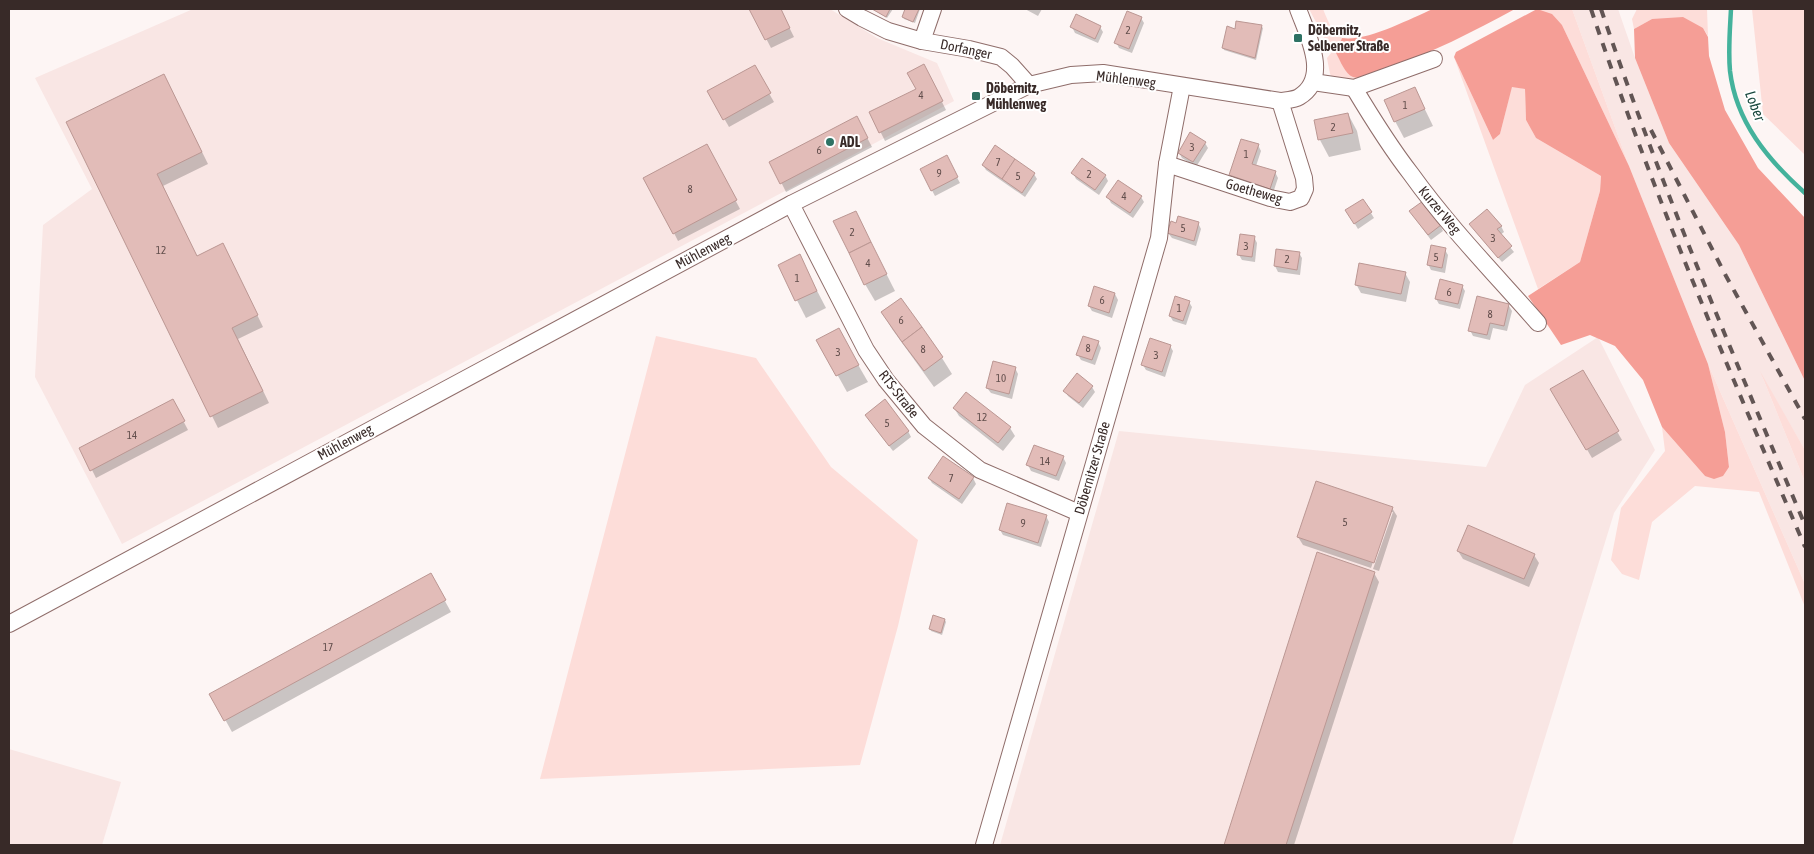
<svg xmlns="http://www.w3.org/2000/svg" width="1814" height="854" font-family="'Asap Condensed',sans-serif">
<rect width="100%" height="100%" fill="#fdf5f4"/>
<g fill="#f9e6e4">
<path d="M193 9H830L877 38 937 63 954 101 122 544 35 377 43 225 92 189 35 78Z"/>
<path d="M1572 9H1618L1635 58 1669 143 1739 245 1805 381V450L1762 376 1805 482V584L1708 364 1629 166Z"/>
<path d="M1598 337 1655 450 1614 513 1512 845H1000L1119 431 1486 467 1525 385Z"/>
<path d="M9 749 121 782 102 845H9Z"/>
</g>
<g fill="#fdddd9">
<path d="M1309 9H1323C1328 21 1331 31 1342 38L1336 53 1367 76 1359 81 1335 80 1330 74 1327 58 1332 52Z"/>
<path d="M1537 9H1572L1629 166 1562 25Z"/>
<path d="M1637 9H1707L1708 36 1703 28 1652 19 1634 29 1632 19Z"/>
<path d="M1752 9H1805V155L1763 114Z"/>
<path d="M1454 57 1493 140 1500 134 1512 86 1525 89 1526 120 1536 138 1601 176 1600 191 1580 262 1538 289Z"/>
<path d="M656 336 756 358 831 467 918 540 898 626 860 765 540 779Z"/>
<path d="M1708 364 1805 584V607L1759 492 1695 486 1652 522 1639 580 1622 574 1611 560 1621 508 1665 451 1662 427 1705 476 1729 467 1725 432Z"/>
<path d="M1760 371 1805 450V482Z"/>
</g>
<g fill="#f59e96">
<path d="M1433 9H1515C1473 32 1431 53 1386 69 1377 72 1363 80 1353 77 1345 74 1340 60 1336 53L1342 38C1367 42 1409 19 1433 9Z"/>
<path d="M1537 9 1552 14 1562 25 1629 166 1708 364 1725 432 1729 467 1723 476 1714 479 1705 476 1662 427 1643 380 1615 346 1590 335 1561 345 1528 296 1580 262 1600 191 1601 176 1536 138 1526 120 1525 89 1512 87 1500 134 1493 140 1454 57 1456 52Z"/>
<path d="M1683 17 1703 28 1708 37 1709 56 1725 110 1758 168 1805 218V381L1739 245 1669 143 1635 58 1634 29 1652 19Z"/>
</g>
<g fill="#0003">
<path d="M751 9H780L794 37 771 48Z"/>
<path d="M873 9H893L887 18Z"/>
<path d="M906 9H920L915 23 904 19 903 17Z"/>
<path d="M1025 9H1042L1038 16Z"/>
<path d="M1141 18 1144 23 1132 53 1119 48 1116 42Z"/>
<path d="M1261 26 1263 28 1256 60 1224 50 1223 48 1236 31Z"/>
<path d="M1072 27H1100L1103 32 1098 43 1075 33Z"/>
<path d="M754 67 774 102 729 127 709 92Z"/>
<path d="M928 74 946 110 885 141 871 113 917 90Z"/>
<path d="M170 87 208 164 163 186 197 257 229 256 263 327 238 339 269 403 218 428 67 123Z"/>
<path d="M1415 89 1433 126 1404 138 1395 121Z"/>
<path d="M1348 114 1357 131 1361 150 1329 157 1320 140 1316 121Z"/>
<path d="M861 126 872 147 786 192 771 162Z"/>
<path d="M1205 143 1208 148 1196 167 1182 158 1179 153Z"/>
<path d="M1258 145 1261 151 1256 166 1275 172 1278 178 1273 193 1234 181 1231 175Z"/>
<path d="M711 154 740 209 678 241 674 233Z"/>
<path d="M946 157 960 183 935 196 921 170Z"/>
<path d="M983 165 1034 174 1037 179 1025 197 986 170Z"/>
<path d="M1073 173 1105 175 1108 181 1099 195 1076 179Z"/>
<path d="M1108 197H1141L1144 202 1133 218 1111 203Z"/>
<path d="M1363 200 1374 218 1358 229 1347 211Z"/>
<path d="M855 212 895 291 875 301 865 284Z"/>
<path d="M1414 217 1440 225 1443 231 1431 240Z"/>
<path d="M1198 223 1201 229 1196 246 1172 238 1168 233 1176 224Z"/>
<path d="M1501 226 1504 232 1500 235 1514 252 1502 262 1474 230Z"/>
<path d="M1254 237 1257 243 1255 262 1242 260 1239 255Z"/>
<path d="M1277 250 1299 253 1302 258 1300 275 1278 272 1275 266Z"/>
<path d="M1445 250 1448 255 1445 273 1431 270 1428 264Z"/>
<path d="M799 256 826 308 806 318 779 265Z"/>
<path d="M1405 273 1410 282 1406 302 1361 293 1356 284Z"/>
<path d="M1462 286 1465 291 1460 309 1439 304 1436 299Z"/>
<path d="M1115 294 1118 300 1112 318 1092 311 1089 306Z"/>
<path d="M900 299 942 358 952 374 934 387 892 329 882 312Z"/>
<path d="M1189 302 1192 307 1186 325 1173 321 1170 316Z"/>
<path d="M1509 306 1512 311 1507 331 1493 328 1490 340 1473 336 1470 330Z"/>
<path d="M838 330 868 382 847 392 818 340Z"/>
<path d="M1098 342 1101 348 1095 365 1081 360 1078 355Z"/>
<path d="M1170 346 1173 351 1165 377 1146 370 1143 365Z"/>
<path d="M1015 368 1018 374 1012 399 991 393 987 388Z"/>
<path d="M1582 372 1622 440 1592 458 1552 390Z"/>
<path d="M1092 387 1095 392 1083 408 1068 396 1065 391Z"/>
<path d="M954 408 1010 428 1015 436 1003 451 959 416Z"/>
<path d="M177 409 188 430 96 478 92 470Z"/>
<path d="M869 420 908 431 911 437 893 451Z"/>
<path d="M1063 457 1066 463 1059 481 1031 471 1028 465Z"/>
<path d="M929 478H973L976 484 962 504 932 483Z"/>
<path d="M1392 508 1397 516 1379 571 1373 569 1393 512H1390L1371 568 1303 545 1298 537Z"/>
<path d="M1046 516 1049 522 1041 547 1003 535 1000 530Z"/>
<path d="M1458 551 1534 555 1539 563 1529 587 1463 559Z"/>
<path d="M1318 553 1374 573 1379 582 1294 845H1226Z"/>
<path d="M430 574 451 612 232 732 211 694Z"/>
<path d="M945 620 946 622 942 635 931 631 930 629Z"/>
</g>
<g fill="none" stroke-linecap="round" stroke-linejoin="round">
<path stroke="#44b29c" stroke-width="4.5" d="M1731 9C1730 29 1728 50 1730 71 1736 122 1768 160 1805 193"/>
</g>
<g fill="#e2bcb8" stroke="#bb9793">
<path d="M749 9H781L790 28 765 40Z"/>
<path d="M872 9H890L886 17Z"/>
<path d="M905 9H919L913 22 902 17Z"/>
<path d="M1127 11 1142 17 1129 49 1114 43Z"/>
<path d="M1076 14 1101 26 1095 39 1070 27Z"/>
<path d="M1236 21 1262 25 1255 58 1222 48 1227 26 1235 29Z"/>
<path d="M924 64 943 101 879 133 869 112 916 89 907 73Z"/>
<path d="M755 65 771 93 723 120 707 91Z"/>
<path d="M164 74 202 152 157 174 197 256 223 243 258 315 232 328 263 391 210 417 66 122Z"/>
<path d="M1415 87 1425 109 1394 122 1384 100Z"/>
<path d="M1348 113 1353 133 1318 140 1314 120Z"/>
<path d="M857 116 868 138 780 184 769 162Z"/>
<path d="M1190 132 1206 142 1193 162 1178 153Z"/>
<path d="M1241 139 1259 144 1252 164 1276 171 1270 189 1229 175Z"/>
<path d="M707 144 737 200 673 234 643 178Z"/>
<path d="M995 145 1015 159 1002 179 982 165Z"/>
<path d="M947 155 958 177 931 191 920 169Z"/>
<path d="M1082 158 1106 175 1095 190 1071 173Z"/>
<path d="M1015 159 1035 173 1022 193 1002 179Z"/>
<path d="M1118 180 1142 196 1130 213 1106 197Z"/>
<path d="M1363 199 1372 212 1354 224 1345 210Z"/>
<path d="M1423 201 1441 225 1428 235 1409 211Z"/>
<path d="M1487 209 1502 226 1497 229 1512 246 1498 258 1469 224Z"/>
<path d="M856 211 871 242 849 253 833 221Z"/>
<path d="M1178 216 1199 222 1194 241 1167 233 1171 221 1176 223Z"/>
<path d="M1240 234 1255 236 1252 257 1237 255Z"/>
<path d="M871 242 887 274 864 285 849 253Z"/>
<path d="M1431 245 1446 248 1442 268 1427 265Z"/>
<path d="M1276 249 1300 252 1297 270 1274 266Z"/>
<path d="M800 254 817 291 795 301 778 265Z"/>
<path d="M1359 263 1406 272 1401 294 1355 285Z"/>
<path d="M1440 279 1463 285 1458 304 1435 299Z"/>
<path d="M1094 286 1115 293 1109 313 1088 306Z"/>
<path d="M1175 296 1190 301 1183 321 1169 316Z"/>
<path d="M1477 296 1509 304 1504 326 1490 323 1487 335 1468 331Z"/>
<path d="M901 298 922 327 902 342 881 312Z"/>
<path d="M922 327 943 357 924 371 902 342Z"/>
<path d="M839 328 859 365 836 376 816 340Z"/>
<path d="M1083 336 1099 341 1092 360 1076 355Z"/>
<path d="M1150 338 1171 345 1162 372 1141 365Z"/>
<path d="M993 361 1016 367 1009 394 986 388Z"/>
<path d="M1583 370 1619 431 1586 450 1550 389Z"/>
<path d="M1077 373 1093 386 1079 403 1063 391Z"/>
<path d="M966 392 1011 427 998 443 953 408Z"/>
<path d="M173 399 185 421 90 471 79 448Z"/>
<path d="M885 399 909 431 889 446 865 415Z"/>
<path d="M1034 445 1064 456 1056 476 1026 465Z"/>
<path d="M943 456 974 477 959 499 928 478Z"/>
<path d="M1316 481 1393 507 1374 563 1297 537Z"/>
<path d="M1007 503 1047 515 1038 543 999 530Z"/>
<path d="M1468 525 1535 554 1524 579 1457 551Z"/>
<path d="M1317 552 1375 572 1286 845H1224Z"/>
<path d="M431 573 446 600 224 721 209 694Z"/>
<path d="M933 615 945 619 941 633 929 629Z"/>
</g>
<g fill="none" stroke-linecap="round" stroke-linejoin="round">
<defs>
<g id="street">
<path d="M847 9 862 18 888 31 922 41 969 49 1001 57 1012 66 1029 85"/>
<path d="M922 41 933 9"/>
<path d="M1313 82 1354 88 1434 59"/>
<path d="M1354 88C1372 118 1390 147 1411 174 1449 227 1495 274 1538 323"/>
<path d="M1167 164 1270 198 1290 202 1301 198 1305 189 1304 178 1280 101"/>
<path d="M791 204 866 350 886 380 924 426 980 470 1079 513"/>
<path d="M9 624 791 204 1029 85 1071 75 1103 73 1280 101C1286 100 1294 100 1299 97 1331 78 1307 34 1298 9"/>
<path d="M984 845 1159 238 1167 164 1182 86"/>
</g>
</defs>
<use href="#street" stroke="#8f6d6a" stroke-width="18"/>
<use href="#street" stroke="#fff" stroke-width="16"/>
<g stroke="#625554" stroke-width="4" stroke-dasharray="9 9" stroke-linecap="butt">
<path d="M1591 9C1652 192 1729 370 1805 547"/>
<path d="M1601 9C1660 184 1733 355 1805 525"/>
<path d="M1651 130 1726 276 1805 419"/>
</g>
</g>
<g fill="#2e7264" stroke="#fff" stroke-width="2">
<rect x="1293" y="33" width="10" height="10" rx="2.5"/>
<rect x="971" y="91" width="10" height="10" rx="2.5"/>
<circle cx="830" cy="142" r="5"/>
</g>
<g text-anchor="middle" stroke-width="4" stroke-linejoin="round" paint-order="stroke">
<g font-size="11" fill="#624e4c">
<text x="1128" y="34">2</text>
<text x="921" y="99">4</text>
<text x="1405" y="109">1</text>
<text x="1333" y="131">2</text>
<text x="1192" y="151">3</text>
<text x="819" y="154">6</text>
<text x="1246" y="158">1</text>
<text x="998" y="166">7</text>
<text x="939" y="177">9</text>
<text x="1089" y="178">2</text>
<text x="1018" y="180">5</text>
<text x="690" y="193">8</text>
<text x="1124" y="200">4</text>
<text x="1183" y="232">5</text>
<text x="852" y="236">2</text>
<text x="1493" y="242">3</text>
<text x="1246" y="250">3</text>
<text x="161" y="254">12</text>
<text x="1436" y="261">5</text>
<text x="1287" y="263">2</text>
<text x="868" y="267">4</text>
<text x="797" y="282">1</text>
<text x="1449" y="296">6</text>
<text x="1102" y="304">6</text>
<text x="1179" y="312">1</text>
<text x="1490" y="318">8</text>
<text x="901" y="324">6</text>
<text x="1088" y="352">8</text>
<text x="923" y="353">8</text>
<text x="838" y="356">3</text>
<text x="1156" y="359">3</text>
<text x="1001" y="382">10</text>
<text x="982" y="421">12</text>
<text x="887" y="427">5</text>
<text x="132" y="439">14</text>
<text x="1045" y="465">14</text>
<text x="951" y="482">7</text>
<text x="1345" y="526">5</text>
<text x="1023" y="527">9</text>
<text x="328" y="651">17</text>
</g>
<g font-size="14" font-weight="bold" fill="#382a28" stroke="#fff" text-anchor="start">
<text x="1308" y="35">Döbernitz,<tspan x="1308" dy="16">Selbener Straße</tspan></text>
<text x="986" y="93">Döbernitz,<tspan x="986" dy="16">Mühlenweg</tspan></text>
<text x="840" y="147">ADL</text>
</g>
<g font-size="14" fill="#382a28" stroke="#fff">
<text transform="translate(966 49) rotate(12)" y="5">Dorfanger</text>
<text transform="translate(1126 79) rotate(7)" y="5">Mühlenweg</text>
<text transform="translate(1254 191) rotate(16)" y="5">Goetheweg</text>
<text transform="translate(1440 210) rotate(50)" y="5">Kurzer Weg</text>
<text transform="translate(703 251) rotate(-28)" y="5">Mühlenweg</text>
<text transform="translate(899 394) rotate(52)" y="5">RTS-Straße</text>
<text transform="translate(345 442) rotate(-28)" y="5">Mühlenweg</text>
<text transform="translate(1092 468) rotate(-74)" y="5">Döbernitzer Straße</text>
</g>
<g font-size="15" font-style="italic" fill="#1a493f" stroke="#fff">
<text transform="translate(1755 106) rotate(69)" y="5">Lober</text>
</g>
</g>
<rect width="1814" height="854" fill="none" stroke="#382a28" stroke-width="20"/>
</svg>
